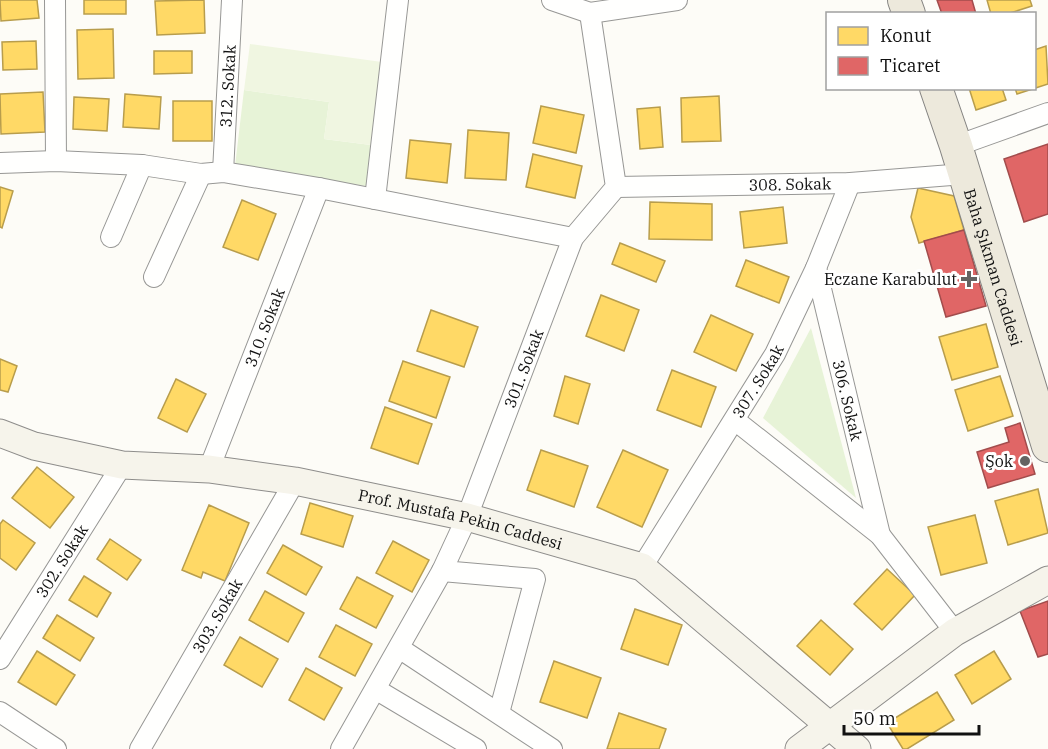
<svg xmlns="http://www.w3.org/2000/svg" width="1048" height="749" font-family="'IBM Plex Serif',serif">
<rect width="100%" height="100%" fill="#fdfcf7"/>
<g fill="#e7f3d7">
<path d="M244 90 329 102 324 139 371 145 366 186 235 166Z"/>
<path d="M811 328 856 498 763 418Z"/>
</g>
<path fill="#f0f6e1" d="M250 44 382 62 371 145 324 139 329 102 244 90Z"/>
<g fill="#ffd966" stroke="#b89d4c" stroke-width="1.5">
<path d="M0 0H37L39 18 1 21Z"/>
<rect x="84" y="0" width="42" height="14"/>
<path d="M204 0 205 33 157 35 155 1Z"/>
<path d="M987 0H1030L1032 6 1007 14H991Z"/>
<path d="M113 29 114 78 78 79 77 30Z"/>
<path d="M36 41 37 69 3 70 2 42Z"/>
<path d="M1046 46 1048 84 1017 94 1015 88H1034V50Z"/>
<path d="M154 51H192V73L154 74Z"/>
<path d="M969 88H1002L1006 100 976 110Z"/>
<path d="M43 92 45 132 1 134 0 94Z"/>
<path d="M125 94 161 97 159 129 123 127Z"/>
<path d="M719 96 721 141 682 142 681 98Z"/>
<path d="M74 97 109 99 107 131 73 129Z"/>
<rect x="173" y="101" width="39" height="40"/>
<path d="M541 106 584 115 576 153 533 143Z"/>
<path d="M660 107 663 147 640 149 637 109Z"/>
<path d="M468 130 509 133 506 180 465 178Z"/>
<path d="M410 140 451 144 447 183 406 178Z"/>
<path d="M533 154 582 166 575 198 526 187Z"/>
<path d="M0 187 13 191 2 228 0 227Z"/>
<path d="M918 188 954 196 964 230 919 243 911 217Z"/>
<path d="M242 200 276 214 258 260 223 247Z"/>
<path d="M650 202 712 204V240L649 239Z"/>
<path d="M783 207 787 243 744 248 740 212Z"/>
<path d="M620 243 665 261 656 282 612 264Z"/>
<path d="M746 260 789 277 779 303 736 286Z"/>
<path d="M601 295 639 310 624 351 586 336Z"/>
<path d="M431 310 478 327 464 367 417 351Z"/>
<path d="M711 315 753 334 736 371 694 352Z"/>
<path d="M986 324 998 367 952 380 939 337Z"/>
<path d="M0 359 17 366 8 392 0 390Z"/>
<path d="M403 361 450 377 436 418 389 401Z"/>
<path d="M672 370 716 387 701 427 657 410Z"/>
<path d="M565 376 590 384 578 424 554 416Z"/>
<path d="M1000 376 1013 416 968 431 955 390Z"/>
<path d="M176 379 206 394 187 432 158 418Z"/>
<path d="M385 407 432 424 418 464 371 448Z"/>
<path d="M541 450 588 466 574 507 527 490Z"/>
<path d="M623 450 668 470 642 527 597 507Z"/>
<path d="M37 467 74 497 50 528 12 498Z"/>
<path d="M1038 489 1048 533 1008 545 995 501Z"/>
<path d="M310 503 353 516 343 547 301 534Z"/>
<path d="M209 505 249 523 225 581 203 572 201 578 182 570Z"/>
<path d="M975 515 987 563 941 575 928 527Z"/>
<path d="M3 520 35 543 16 570 0 558V524Z"/>
<path d="M110 539 141 560 127 580 97 559Z"/>
<path d="M393 541 429 560 412 592 376 573Z"/>
<path d="M283 545 322 567 306 595 267 573Z"/>
<path d="M887 569 915 595 882 630 854 604Z"/>
<path d="M84 576 111 593 97 617 69 600Z"/>
<path d="M357 577 393 596 376 628 340 609Z"/>
<path d="M265 591 304 613 288 642 249 620Z"/>
<path d="M635 609 682 625 668 665 621 649Z"/>
<path d="M57 615 94 638 80 661 43 638Z"/>
<path d="M821 620 853 649 830 675 797 646Z"/>
<path d="M336 625 372 644 355 676 319 657Z"/>
<path d="M240 637 278 659 262 687 224 665Z"/>
<path d="M37 651 75 675 56 705 18 682Z"/>
<path d="M994 651 1011 679 972 704 955 675Z"/>
<path d="M554 661 601 678 587 718 540 702Z"/>
<path d="M306 668 342 688 324 720 289 700Z"/>
<path d="M937 692 954 720 907 749H903L887 723Z"/>
<path d="M619 713 666 729 659 749H607Z"/>
</g>
<g fill="#e06666" stroke="#a24c4c" stroke-width="1.5">
<path d="M937 0H972L976 14H942Z"/>
<path d="M1048 144V214L1024 222 1004 159Z"/>
<path d="M964 230 986 306 946 317 924 241Z"/>
<path d="M1020 423 1035 474 988 488 977 452 1009 442 1005 428Z"/>
<path d="M1048 601V654L1038 657 1020 611Z"/>
</g>
<g fill="none" stroke-linecap="round" stroke-linejoin="round">
<defs>
<g id="street">
<path d="M55 0 56 161"/>
<path d="M552 0 590 13 677 0"/>
<path d="M956 146 1048 113"/>
<path d="M0 163 56 161 142 165 201 174 223 172 319 188 573 238"/>
<path id="s1" d="M223 172 232 0"/>
<path id="s2" d="M616 187 850 183 964 174"/>
<path d="M375 199 398 0"/>
<path d="M111 237 142 165"/>
<path id="s3" d="M816 268 880 535"/>
<path d="M154 277 201 174"/>
<path d="M736 421 880 535 955 632"/>
<path id="s4" d="M209 469 319 188"/>
<path id="s5" d="M642 567 775 354 816 268 850 183"/>
<path d="M442 571 535 579 499 713"/>
<path d="M399 648 552 749"/>
<path id="s6" d="M0 659 122 465"/>
<path d="M377 690 476 749"/>
<path d="M0 712 56 749"/>
<path id="s7" d="M140 749 295 481"/>
<path id="s8" d="M341 749 442 571 467 517 573 238 616 187 590 13"/>
</g>
<g id="secondary">
<path id="s9" d="M0 433 34 446 122 465 209 469 295 481 467 517 642 567 857 749"/>
<path d="M799 749 955 632 1048 580"/>
</g>
<g id="primary">
<path d="M904 0 909 14"/>
<path id="s10" d="M936 88 956 146 1048 446"/>
</g>
</defs>
<use href="#street" stroke="#979795" stroke-width="22"/>
<use href="#secondary" stroke="#8e8d8b" stroke-width="29"/>
<use href="#primary" stroke="#858482" stroke-width="34"/>
<use href="#street" stroke="#fffffe" stroke-width="20"/>
<use href="#secondary" stroke="#f6f4eb" stroke-width="27"/>
<use href="#primary" stroke="#ede9dc" stroke-width="32"/>
</g>
<g fill="#646362" stroke="#fff" stroke-width="2">
<path d="M966 270h6v6h6v6h-6v6h-6v-6h-6v-6h6z"/>
<circle cx="1025" cy="461" r="6"/>
</g>
<g text-anchor="middle" stroke-width="6" stroke-linejoin="round" paint-order="stroke">
<g font-size="16" fill="#111" stroke="#fff">
<text dy="6" stroke="none"><textPath href="#s1" startOffset="86">312. Sokak</textPath></text>
<text dy="6" stroke="none"><textPath href="#s2" startOffset="174">308. Sokak</textPath></text>
<text dy="6" stroke="none"><textPath href="#s10" startOffset="188">Baha Şıkman Caddesi</textPath></text>
<text dy="6" stroke="none"><textPath href="#s4" startOffset="152">310. Sokak</textPath></text>
<text dy="6" stroke="none"><textPath href="#s8" startOffset="423">301. Sokak</textPath></text>
<text dy="6" stroke="none"><textPath href="#s5" startOffset="219">307. Sokak</textPath></text>
<text dy="6" stroke="none"><textPath href="#s3" startOffset="136">306. Sokak</textPath></text>
<text dy="6" stroke="none"><textPath href="#s9" startOffset="470">Prof. Mustafa Pekin Caddesi</textPath></text>
<text dy="6" stroke="none"><textPath href="#s6" startOffset="116">302. Sokak</textPath></text>
<text dy="6" stroke="none"><textPath href="#s7" startOffset="154">303. Sokak</textPath></text>
</g>
<g font-size="16" fill="#111" stroke="#fff" text-anchor="end">
<text x="957" y="285">Eczane Karabulut</text>
<text x="1013" y="467">Şok</text>
</g>
</g>
<rect x="826" y="12" width="210" height="78" fill="#ffffff" stroke="#a0a0a0" stroke-width="1.5"/>
<rect x="838" y="27" width="30" height="18" fill="#ffd966" stroke="#a0a0a0" stroke-width="1.5"/>
<text x="880" y="42" font-size="18" fill="#111111">Konut</text>
<rect x="838" y="57" width="30" height="18" fill="#e06666" stroke="#a0a0a0" stroke-width="1.5"/>
<text x="880" y="72" font-size="18" fill="#111111">Ticaret</text>
<path d="M844 725v9h135v-9" fill="none" stroke="#111111" stroke-width="3"/>
<text x="853" y="725" font-size="18" fill="#111111" stroke="#ffffff" stroke-width="4.5" paint-order="stroke">50 m</text>
</svg>
